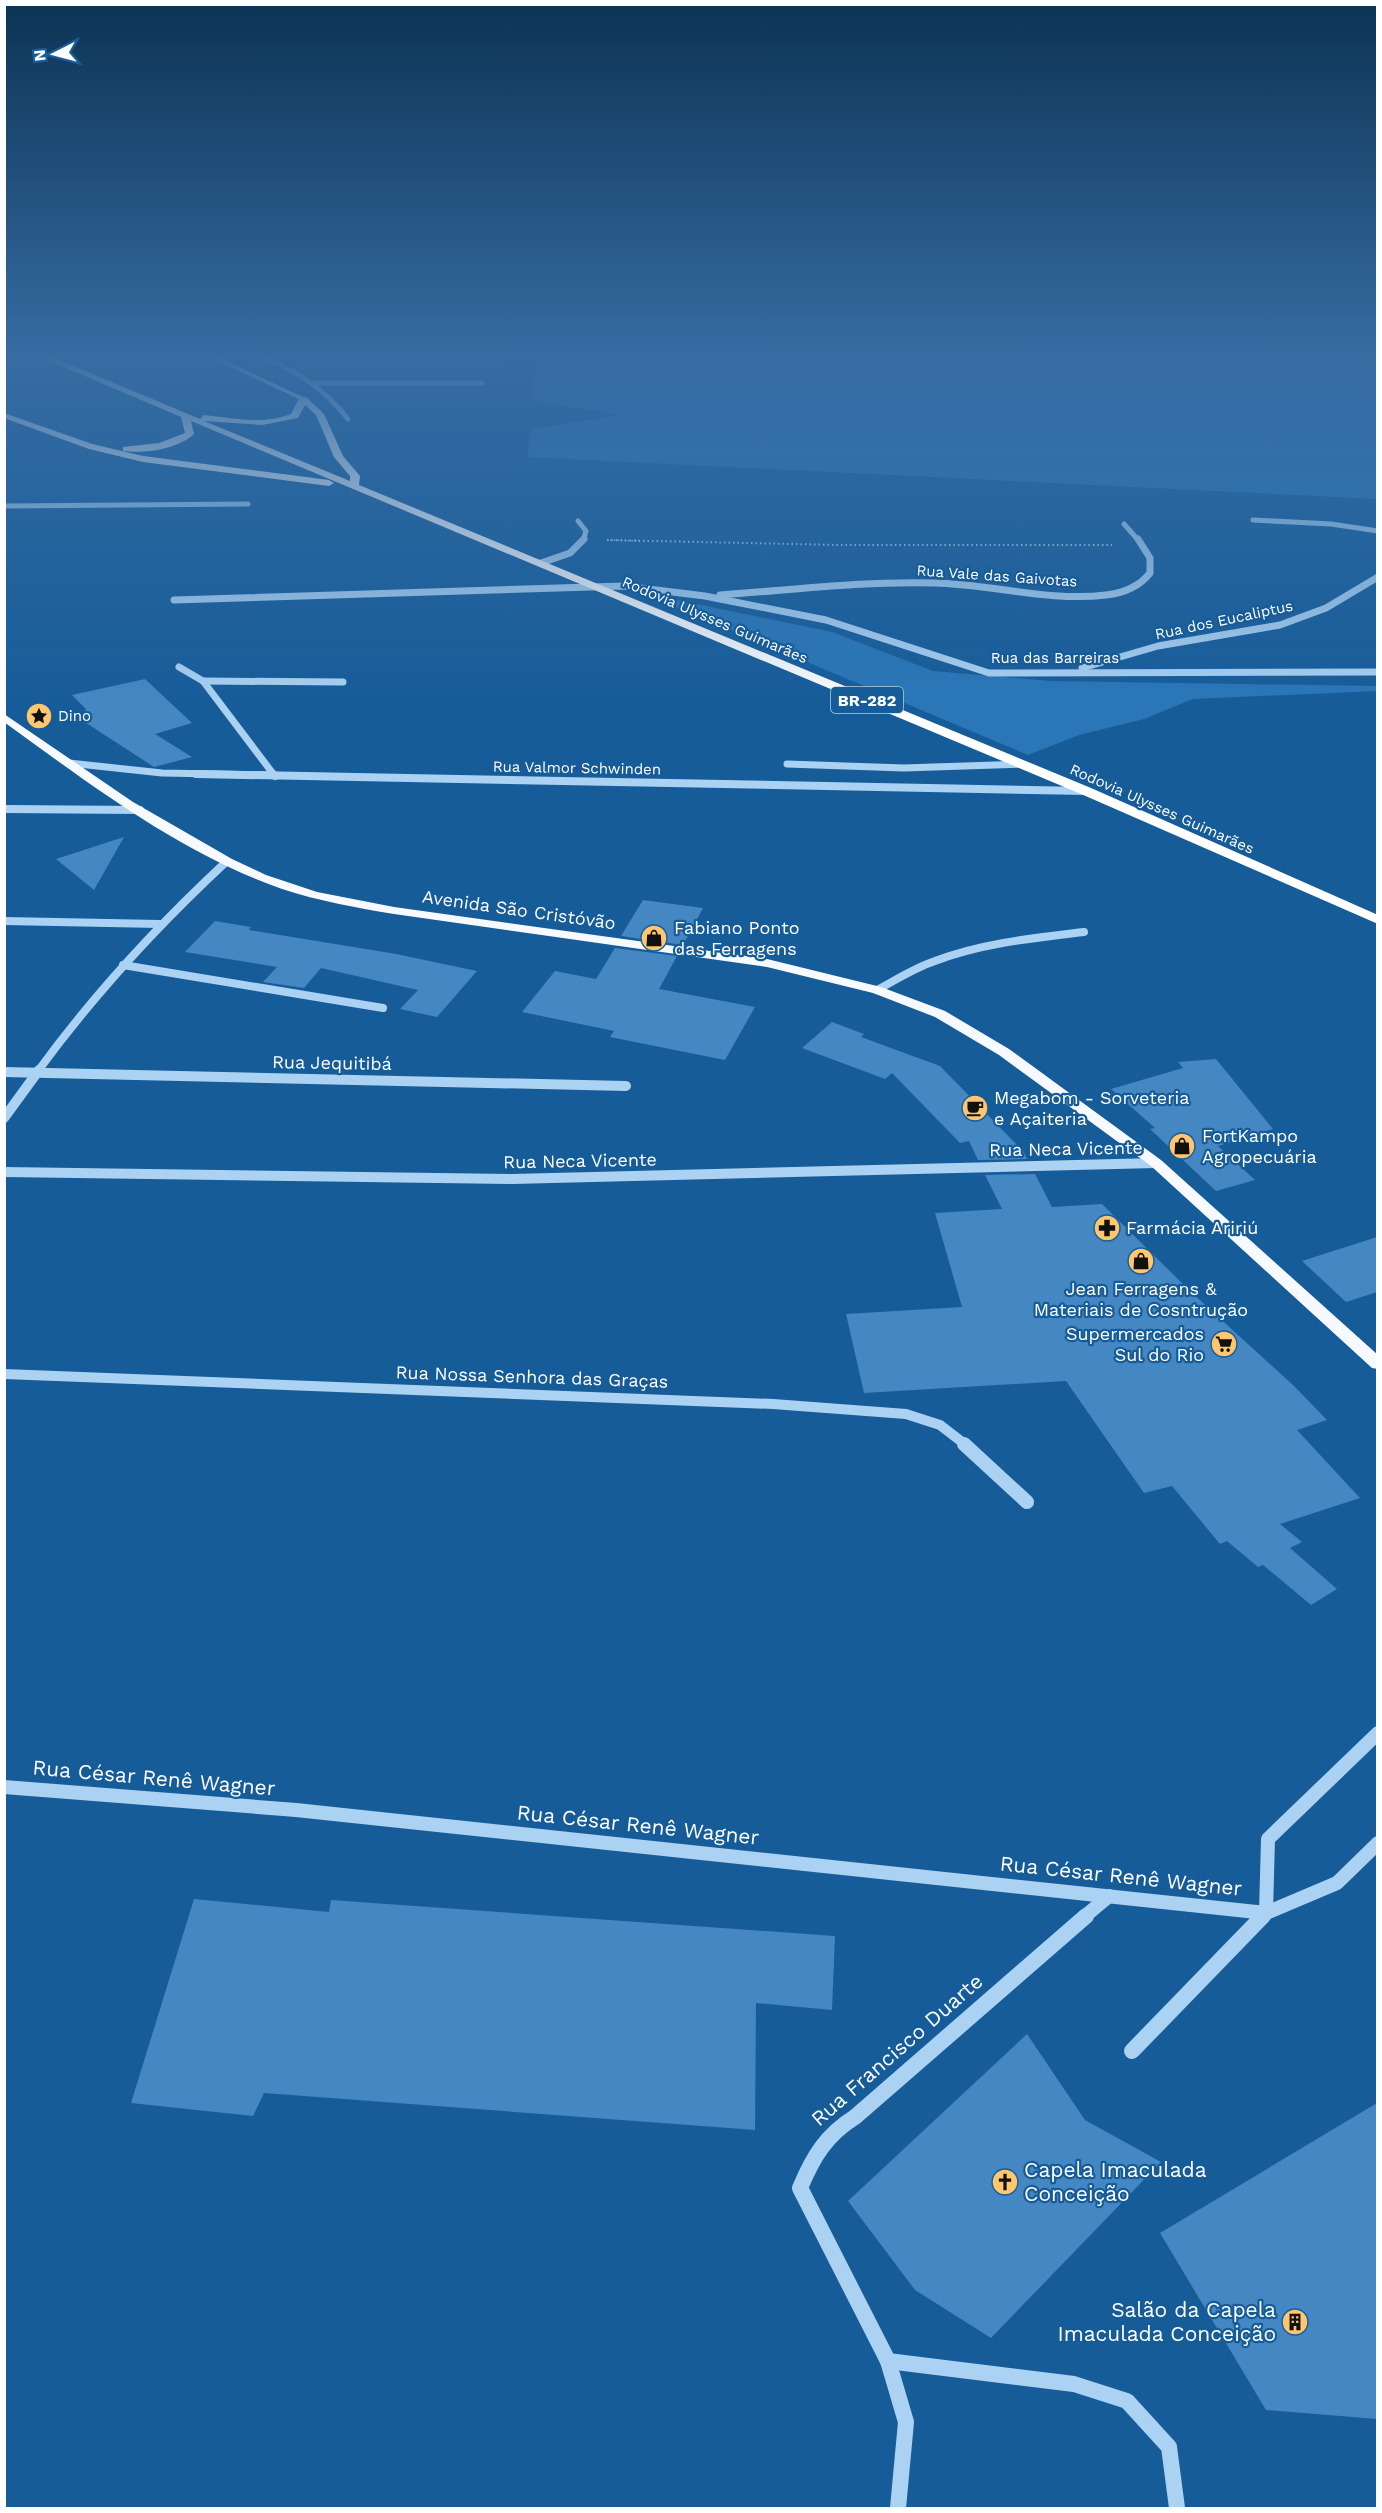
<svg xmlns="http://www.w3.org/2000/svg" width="1382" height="2513" font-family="'Work Sans',sans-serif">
<rect width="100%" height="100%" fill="#165c99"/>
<g fill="#2a76b7">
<path d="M441 354H1377V499L528 457 530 429 623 415 532 401 531 363Z"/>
<path d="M643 593 832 632 933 671 1051 681 1377 686V691L1193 699 1144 719 1079 735 1028 755Z"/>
</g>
<g fill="#4487c2">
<path d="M145 679 192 723 155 734 192 757 154 767 80 719 86 709 72 695Z"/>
<path d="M124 837 94 890 56 859Z"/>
<path d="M643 900 703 908 683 945 621 936Z"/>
<path d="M215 921 251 927 249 930 396 954 477 971 437 1017 400 1009 418 990 321 968 304 988 263 982 277 967 185 952Z"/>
<path d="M615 948 677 956 659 989 755 1007 725 1060 610 1037 614 1031 522 1012 555 971 596 979Z"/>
<path d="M832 1022 864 1034 861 1037 940 1066 1023 1151 1027 1159 978 1160 969 1141 960 1143 892 1073 885 1079 802 1048Z"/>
<path d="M1216 1059 1273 1129 1218 1146 1255 1180 1216 1191 1150 1129 1155 1128 1111 1089 1183 1068 1178 1062Z"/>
<path d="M1035 1174 1052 1207 1102 1204 1191 1292 1294 1386 1327 1420 1297 1430 1360 1498 1280 1524 1302 1542 1290 1548 1337 1589 1311 1605 1263 1565 1258 1567 1227 1541 1220 1544 1172 1486 1144 1493 1066 1381 864 1393 846 1314 962 1307 935 1213 1002 1209 985 1175Z"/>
<path d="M1377 1237V1292L1346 1302 1302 1261Z"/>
<path d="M194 1899 329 1912 331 1900 835 1936 832 2010 756 2003 755 2130 264 2093 253 2116 131 2103Z"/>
<path d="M1027 2034 1085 2120 1161 2162 991 2338 915 2290 848 2201Z"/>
<path d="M1377 2103V2419L1266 2410 1160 2233Z"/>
</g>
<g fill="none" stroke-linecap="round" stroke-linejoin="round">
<path stroke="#abd2f2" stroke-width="1.5" stroke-dasharray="1.5 2" stroke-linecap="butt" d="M607 540 641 541"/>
<path stroke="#abd2f2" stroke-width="2" stroke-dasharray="1.5 3" stroke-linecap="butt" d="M607 540 839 545H1112"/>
<g stroke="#abd2f2" stroke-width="5">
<path d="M258 354C294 370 323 387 348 419"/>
<path d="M314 383H482"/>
<path d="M4 506 248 504"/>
<path d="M1253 520 1331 524 1378 531"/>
<path d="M578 521 586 531 583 541"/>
<path d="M1124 524 1139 541"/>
</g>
<g stroke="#abd2f2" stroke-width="7">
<path d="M541 563 570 553 584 539"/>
<path d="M720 595C791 590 862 581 934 583 991 584 1049 602 1106 595 1123 593 1139 587 1150 573V558L1138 539"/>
<path d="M174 600 624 586 705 596 826 620 989 673 1378 672"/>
<path d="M179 667 203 681 274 775"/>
<path d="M1082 668 1158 646 1280 625 1326 608 1378 577"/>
<path d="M203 681 343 682"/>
<path d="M69 763 162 773 273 775"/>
<path d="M787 764 904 768 1022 764"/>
</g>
<g stroke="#abd2f2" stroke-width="8">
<path d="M196 774 1086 791"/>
<path d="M273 774 275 776"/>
<path d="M4 809 140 810"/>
<path d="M4 921 160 924"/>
<path d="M123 965 383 1008"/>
<path d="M877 990C896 980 914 968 935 961 982 943 1034 938 1084 932"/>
<path d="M38 1071C95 993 156 927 227 861"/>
</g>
<g stroke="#abd2f2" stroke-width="10">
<path d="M4 1072 626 1086"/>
<path d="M4 1118 39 1070"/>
<path d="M4 1172 512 1179 1156 1163"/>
<path d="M4 1374 773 1404 906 1414 940 1425 966 1445"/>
</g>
<g stroke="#abd2f2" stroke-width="14">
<path d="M964 1444 1027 1502"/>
<path d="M4 1787 296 1810 1266 1913"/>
<path d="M1266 1913 1268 1839 1378 1733"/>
<path d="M1084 1917 1109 1896"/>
<path d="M1262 1917 1266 1913 1337 1883 1378 1843"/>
</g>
<g stroke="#abd2f2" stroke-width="16">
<path d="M1132 2051 1263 1916"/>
<path d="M888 2361 1074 2384 1127 2401 1169 2447 1177 2508"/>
<path d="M898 2508 906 2422 888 2361 800 2188C813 2157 826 2135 855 2117L1086 1916"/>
</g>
<g fill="#f6faff" fill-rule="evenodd">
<path d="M203 354H212L307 399 301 400Z"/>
<path d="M4 413 95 445 96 447 89 449 4 418Z"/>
<path d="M4 714 133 802 232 859 266 875 317 892 394 907 767 959 881 987 945 1011 1009 1049 1161 1160 1378 1355V1369L1372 1368 1151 1166 999 1055 935 1017 873 993 767 967 394 914C357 908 319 901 282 889 180 853 91 785 4 722Z"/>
</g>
<g fill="#fff" fill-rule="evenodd">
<path d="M33 354H45L200 419 204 415C233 418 263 425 291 414L300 397H306L324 414 343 456 360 476 359 485 1091 788 1378 915V924L1081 794 191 421 194 434C178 449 145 454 123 451V447L159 443 185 433 181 417ZM305 405 316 415 334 457 350 476V481L204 421 262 425 298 418Z"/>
<path d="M92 444 143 456 329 480 334 483 329 486 143 462 89 449V445Z"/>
</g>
</g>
<linearGradient id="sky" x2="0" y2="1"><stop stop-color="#0c3354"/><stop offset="0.5" stop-color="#366ca2"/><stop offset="1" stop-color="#366ca2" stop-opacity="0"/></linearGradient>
<rect width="1382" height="706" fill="url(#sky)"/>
<defs>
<symbol id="sight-disc" viewBox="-11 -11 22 22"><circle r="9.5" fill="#ffc76c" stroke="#165c99"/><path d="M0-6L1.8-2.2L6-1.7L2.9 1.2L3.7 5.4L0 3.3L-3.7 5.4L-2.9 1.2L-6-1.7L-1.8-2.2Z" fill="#111"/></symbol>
<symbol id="shop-disc" viewBox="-11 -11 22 22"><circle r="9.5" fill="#ffc76c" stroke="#165c99"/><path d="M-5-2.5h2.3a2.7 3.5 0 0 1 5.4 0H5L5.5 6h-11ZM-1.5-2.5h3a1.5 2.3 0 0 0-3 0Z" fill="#111"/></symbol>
<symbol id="cafe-disc" viewBox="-11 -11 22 22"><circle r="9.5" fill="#ffc76c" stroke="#165c99"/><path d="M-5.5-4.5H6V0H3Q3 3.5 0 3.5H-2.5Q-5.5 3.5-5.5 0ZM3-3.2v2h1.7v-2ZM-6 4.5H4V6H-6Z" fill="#111"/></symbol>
<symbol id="pharmacy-disc" viewBox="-11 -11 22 22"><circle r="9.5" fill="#ffc76c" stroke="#165c99"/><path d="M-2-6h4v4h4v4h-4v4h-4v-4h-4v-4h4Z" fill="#111"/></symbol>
<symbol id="supermarket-disc" viewBox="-11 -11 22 22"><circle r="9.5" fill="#ffc76c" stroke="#165c99"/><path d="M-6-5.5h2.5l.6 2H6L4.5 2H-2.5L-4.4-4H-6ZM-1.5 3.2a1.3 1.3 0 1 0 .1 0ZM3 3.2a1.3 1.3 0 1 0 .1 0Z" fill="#111"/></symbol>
<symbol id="church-disc" viewBox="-11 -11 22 22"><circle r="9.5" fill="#ffc76c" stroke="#165c99"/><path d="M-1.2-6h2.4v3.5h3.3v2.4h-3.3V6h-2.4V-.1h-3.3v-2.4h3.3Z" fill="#111"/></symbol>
<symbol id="building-disc" viewBox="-11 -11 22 22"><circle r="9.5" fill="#ffc76c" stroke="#165c99"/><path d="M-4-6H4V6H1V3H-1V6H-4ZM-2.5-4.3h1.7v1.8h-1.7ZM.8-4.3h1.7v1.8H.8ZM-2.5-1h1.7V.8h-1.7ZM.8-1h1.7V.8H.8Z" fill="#111"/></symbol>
</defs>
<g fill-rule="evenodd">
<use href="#sight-disc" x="24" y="701" width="30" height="30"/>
<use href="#shop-disc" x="639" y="923" width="30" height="30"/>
<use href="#cafe-disc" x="960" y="1093" width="30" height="30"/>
<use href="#shop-disc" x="1167" y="1131" width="30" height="30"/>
<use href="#pharmacy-disc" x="1092" y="1213" width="30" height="30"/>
<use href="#shop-disc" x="1126" y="1246" width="30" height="30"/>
<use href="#supermarket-disc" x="1209" y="1329" width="30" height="30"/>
<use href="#church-disc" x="990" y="2167" width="30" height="30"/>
<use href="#building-disc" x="1280" y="2307" width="30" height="30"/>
</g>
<g text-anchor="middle" stroke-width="4.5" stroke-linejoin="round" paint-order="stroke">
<g font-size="15" fill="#fff" stroke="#165c99">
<text transform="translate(997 576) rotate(4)" y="5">Rua Vale das Gaivotas</text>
<text transform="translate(715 620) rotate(23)" y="5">Rodovia Ulysses Guimarães</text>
<text transform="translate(1224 620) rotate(-12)" y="5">Rua dos Eucaliptus</text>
<text x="1055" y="663">Rua das Barreiras</text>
<text transform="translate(577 768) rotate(1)" y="5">Rua Valmor Schwinden</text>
<text transform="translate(1162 809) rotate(24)" y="5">Rodovia Ulysses Guimarães</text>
</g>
<g font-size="15" fill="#fff" stroke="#165c99" text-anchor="start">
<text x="58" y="721">Dino</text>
</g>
<rect fill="#165c99" stroke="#b9cee0" stroke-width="1.5" x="831" y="687" width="72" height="26" rx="4.5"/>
<g font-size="16" font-weight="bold" fill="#fff">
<text x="867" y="706">BR-282</text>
</g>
<g font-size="18" fill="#fff" stroke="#165c99">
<text transform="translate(519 910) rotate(8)" y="6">Avenida São Cristóvão</text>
<text transform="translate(332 1063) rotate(1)" y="6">Rua Jequitibá</text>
<text transform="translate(1066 1149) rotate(-1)" y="6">Rua Neca Vicente</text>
<text transform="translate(580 1161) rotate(-1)" y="6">Rua Neca Vicente</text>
<text transform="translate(532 1377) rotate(2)" y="6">Rua Nossa Senhora das Graças</text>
</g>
<g font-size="18" fill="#fff" stroke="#165c99" text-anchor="start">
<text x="674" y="934">Fabiano Ponto<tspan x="674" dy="21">das Ferragens</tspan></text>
<text x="994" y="1104">Megabom - Sorveteria<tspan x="994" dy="21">e Açaiteria</tspan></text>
<text x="1202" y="1142">FortKampo<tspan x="1202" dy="21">Agropecuária</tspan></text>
<text x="1126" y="1234">Farmácia Aririú</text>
<text x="1141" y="1295" text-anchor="middle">Jean Ferragens &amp;<tspan x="1141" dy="21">Materiais de Cosntrução</tspan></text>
<text x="1204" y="1340" text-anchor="end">Supermercados<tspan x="1204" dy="21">Sul do Rio</tspan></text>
</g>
<g font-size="21" fill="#fff" stroke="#165c99">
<text transform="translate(154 1778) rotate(5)" y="7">Rua César Renê Wagner</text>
<text transform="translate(638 1825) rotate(6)" y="7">Rua César Renê Wagner</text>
<text transform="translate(1121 1876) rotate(6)" y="7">Rua César Renê Wagner</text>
<text transform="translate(897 2050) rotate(-41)" y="7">Rua Francisco Duarte</text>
</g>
<g font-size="21" fill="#fff" stroke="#165c99" text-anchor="start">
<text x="1024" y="2177">Capela Imaculada<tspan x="1024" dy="24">Conceição</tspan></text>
<text x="1276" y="2317" text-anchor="end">Salão da Capela<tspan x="1276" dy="24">Imaculada Conceição</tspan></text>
</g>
</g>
<rect width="1382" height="2513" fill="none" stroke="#ffffff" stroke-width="12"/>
<g transform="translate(54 54) rotate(264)" stroke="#165c99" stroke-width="4.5" paint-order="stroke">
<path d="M0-4.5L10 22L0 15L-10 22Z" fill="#ffffff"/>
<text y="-9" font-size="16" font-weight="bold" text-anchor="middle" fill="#ffffff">N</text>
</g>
</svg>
